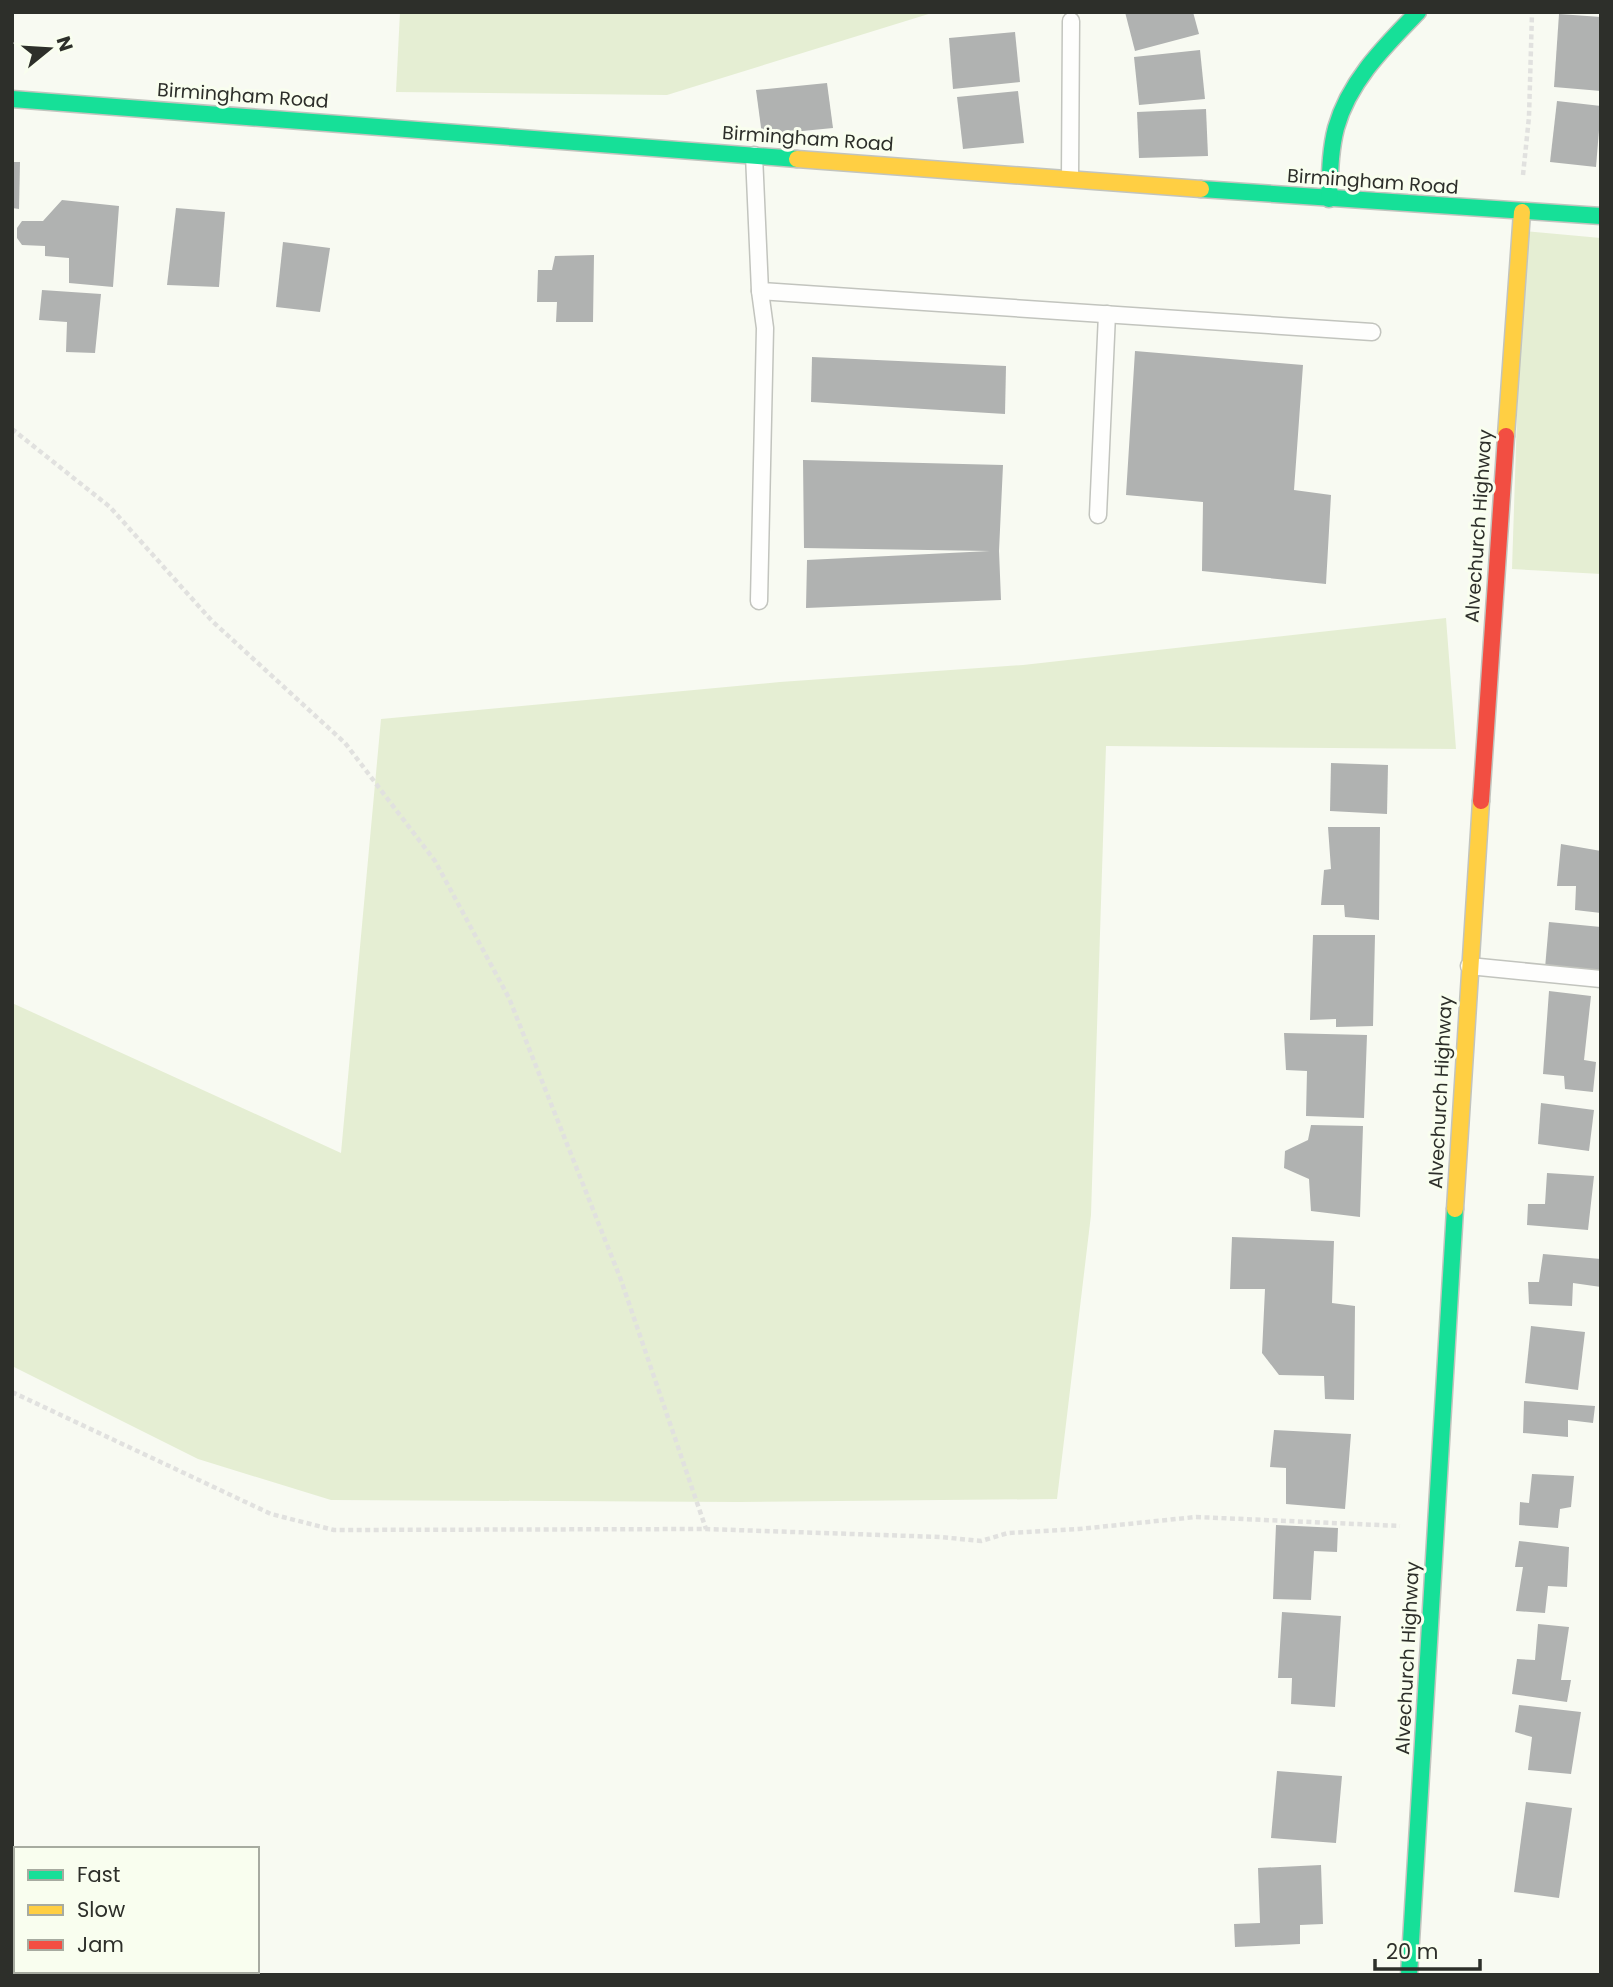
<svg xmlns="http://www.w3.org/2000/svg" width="1613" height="1987" font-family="Poppins,sans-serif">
<rect width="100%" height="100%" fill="#f8faf2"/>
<g fill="#e5eed3">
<path d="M400 12H935L667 95 396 92Z"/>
<path d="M1523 231 1601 238V574L1512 569Z"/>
<path d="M1446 618 1456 749 1106 746 1091 1215 1057 1499 739 1502 331 1500 198 1459 12 1366V1003L341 1153 381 719 780 682 1023 665Z"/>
</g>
<g fill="#b0b2b1">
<path d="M1125 12H1193L1199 34 1135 51Z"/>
<path d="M1559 14 1601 17V91L1554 87Z"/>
<path d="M1015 32 1020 82 953 89 949 38Z"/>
<path d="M1200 50 1205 99 1139 105 1134 57Z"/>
<path d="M827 83 833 128 762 135 756 90Z"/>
<path d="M1018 91 1024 143 963 149 957 97Z"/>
<path d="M1557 101 1601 106 1596 167 1550 162Z"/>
<path d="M1206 109 1208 156 1139 158 1137 112Z"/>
<path d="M12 162H20L19 209 12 208Z"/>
<path d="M62 200 119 206 113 287 69 283V258L45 256V246L22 245 17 238V228L22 221H43Z"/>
<path d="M176 208 225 212 219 287 167 285Z"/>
<path d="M283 242 330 248 320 312 276 307Z"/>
<path d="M594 255 593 322H556L557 302H537L538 270H552L555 256Z"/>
<path d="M42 290 101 294 95 353 66 352 67 322 39 320Z"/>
<path d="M1135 351 1303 365 1294 490 1331 495 1326 584 1202 571 1203 502 1126 495Z"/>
<path d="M812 357 1006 366 1005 414 811 402Z"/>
<path d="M803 460 1003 465 999 551 1001 600 806 608 807 560 990 551 804 548Z"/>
<path d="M1331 763 1388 765 1387 814 1330 811Z"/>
<path d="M1328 827H1380L1379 920 1345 917 1344 905H1321L1324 870 1331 869Z"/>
<path d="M1561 844 1601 851V913L1575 910 1576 886H1557Z"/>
<path d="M1549 922 1601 927V970L1545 968Z"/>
<path d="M1313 935H1375L1373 1026 1336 1027V1019L1310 1020Z"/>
<path d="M1549 991 1591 996 1584 1060 1596 1062 1593 1092 1565 1089 1564 1076 1543 1074Z"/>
<path d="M1284 1033 1367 1035 1364 1118 1306 1116 1307 1071 1286 1070Z"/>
<path d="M1541 1103 1594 1110 1589 1151 1538 1144Z"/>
<path d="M1311 1125 1363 1126 1360 1217 1311 1211 1309 1179 1284 1168 1285 1151 1308 1140Z"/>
<path d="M1547 1173 1594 1176 1588 1230 1527 1225 1528 1204H1545Z"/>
<path d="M1232 1237 1334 1241 1332 1303 1355 1306 1354 1400 1325 1399 1324 1376 1279 1375 1262 1353 1265 1289H1230Z"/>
<path d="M1543 1254 1601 1259V1287L1573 1283 1572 1306 1529 1304 1528 1282H1539Z"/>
<path d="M1531 1326 1585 1332 1578 1390 1525 1383Z"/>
<path d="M1524 1401 1595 1406 1593 1423 1568 1420V1437L1523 1433Z"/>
<path d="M1274 1430 1351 1434 1345 1509 1286 1504V1468L1270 1467Z"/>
<path d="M1532 1474 1574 1476 1571 1507 1560 1509 1558 1528 1519 1525 1520 1502 1529 1503Z"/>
<path d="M1276 1525 1338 1528 1337 1552 1314 1551 1311 1600 1273 1599Z"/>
<path d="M1519 1541 1569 1547 1567 1587 1548 1586 1545 1613 1516 1611 1523 1567H1515Z"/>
<path d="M1282 1612 1341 1616 1335 1707 1291 1704 1292 1678H1278Z"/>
<path d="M1538 1624 1569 1627 1561 1680H1571L1567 1702 1512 1694 1517 1659 1535 1660Z"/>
<path d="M1519 1705 1581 1712 1571 1774 1528 1770 1532 1737 1515 1732Z"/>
<path d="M1277 1771 1342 1776 1336 1843 1271 1838Z"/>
<path d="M1526 1802 1572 1808 1559 1898 1514 1892Z"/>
<path d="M1321 1865 1323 1924 1300 1925V1944L1235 1947 1234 1924 1260 1923 1258 1868Z"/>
</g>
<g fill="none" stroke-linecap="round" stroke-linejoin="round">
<defs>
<g id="lane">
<path d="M754 155 760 291 1372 332"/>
<path d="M1070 178 1071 21"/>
<path d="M1098 515 1107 314"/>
<path d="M759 601 765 328 760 291"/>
<path d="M1469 966 1601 979"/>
</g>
<g id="fast">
<path d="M12 99 797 159"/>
<path d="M1201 189 1601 216"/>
<path d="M1329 199C1330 175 1330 151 1336 128 1349 81 1385 46 1418 12"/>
<path d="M1409 1975 1455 1209"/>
</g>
<g id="slow">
<path d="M797 159 1201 189"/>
<path d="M1506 436 1522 212"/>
<path d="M1455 1209 1481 801"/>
</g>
<path id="jam" d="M1481 801 1506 436"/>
</defs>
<use href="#lane" stroke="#c2c4be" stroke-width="19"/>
<use href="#fast" stroke="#c2c4be" stroke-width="19"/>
<use href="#slow" stroke="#c2c4be" stroke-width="19"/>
<use href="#jam" stroke="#c2c4be" stroke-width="19"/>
<g stroke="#e1e1df" stroke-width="4.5" stroke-dasharray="5 3.5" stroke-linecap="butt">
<path d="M1523 175 1529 117 1532 12"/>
<path d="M12 429 110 507 212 621 345 743 435 861 509 998 621 1280 706 1529"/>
<path d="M12 1392 271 1514 334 1530 706 1529 940 1537 981 1541 1008 1533 1079 1529 1196 1517 1400 1526"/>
</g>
<use href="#lane" stroke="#fefefd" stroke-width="16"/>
<use href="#fast" stroke="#16e098" stroke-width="16"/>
<use href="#slow" stroke="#ffcf43" stroke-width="16"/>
<use href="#jam" stroke="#f24e42" stroke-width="16"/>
</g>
<g text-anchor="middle" stroke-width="6" stroke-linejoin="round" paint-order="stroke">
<g font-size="19" fill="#2d2f2a" stroke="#f9feef">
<text transform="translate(243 95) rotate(4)" y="7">Birmingham Road</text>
<text transform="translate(808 138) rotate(4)" y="7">Birmingham Road</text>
<text transform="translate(1373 181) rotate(4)" y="7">Birmingham Road</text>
<text transform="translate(1478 526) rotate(-86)" y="7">Alvechurch Highway</text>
<text transform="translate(1440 1092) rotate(-87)" y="7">Alvechurch Highway</text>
<text transform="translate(1407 1658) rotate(-87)" y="7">Alvechurch Highway</text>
</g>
</g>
<rect width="1613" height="1987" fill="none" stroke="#2d2f2a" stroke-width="28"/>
<rect x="14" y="1847" width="245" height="126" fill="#f9feef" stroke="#a7aba0" stroke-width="2"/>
<rect x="28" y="1870" width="35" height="10" fill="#16e098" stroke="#a7aba0" stroke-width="2"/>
<text x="77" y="1882" font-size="21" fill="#2d2f2a">Fast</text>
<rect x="28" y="1905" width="35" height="10" fill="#ffcf43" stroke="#a7aba0" stroke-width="2"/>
<text x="77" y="1917" font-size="21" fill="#2d2f2a">Slow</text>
<rect x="28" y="1940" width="35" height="10" fill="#f24e42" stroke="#a7aba0" stroke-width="2"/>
<text x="77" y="1952" font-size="21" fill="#2d2f2a">Jam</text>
<g transform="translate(49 49) rotate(72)" stroke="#f9feef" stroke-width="5" paint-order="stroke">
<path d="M0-5L12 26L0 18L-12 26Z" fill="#2d2f2a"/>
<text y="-10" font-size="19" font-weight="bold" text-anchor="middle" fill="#2d2f2a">N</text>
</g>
<path d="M1375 1959v10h105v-10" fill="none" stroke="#2d2f2a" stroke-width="3.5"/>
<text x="1386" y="1959" font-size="21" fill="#2d2f2a" stroke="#f9feef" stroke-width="5" paint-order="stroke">20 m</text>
</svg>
